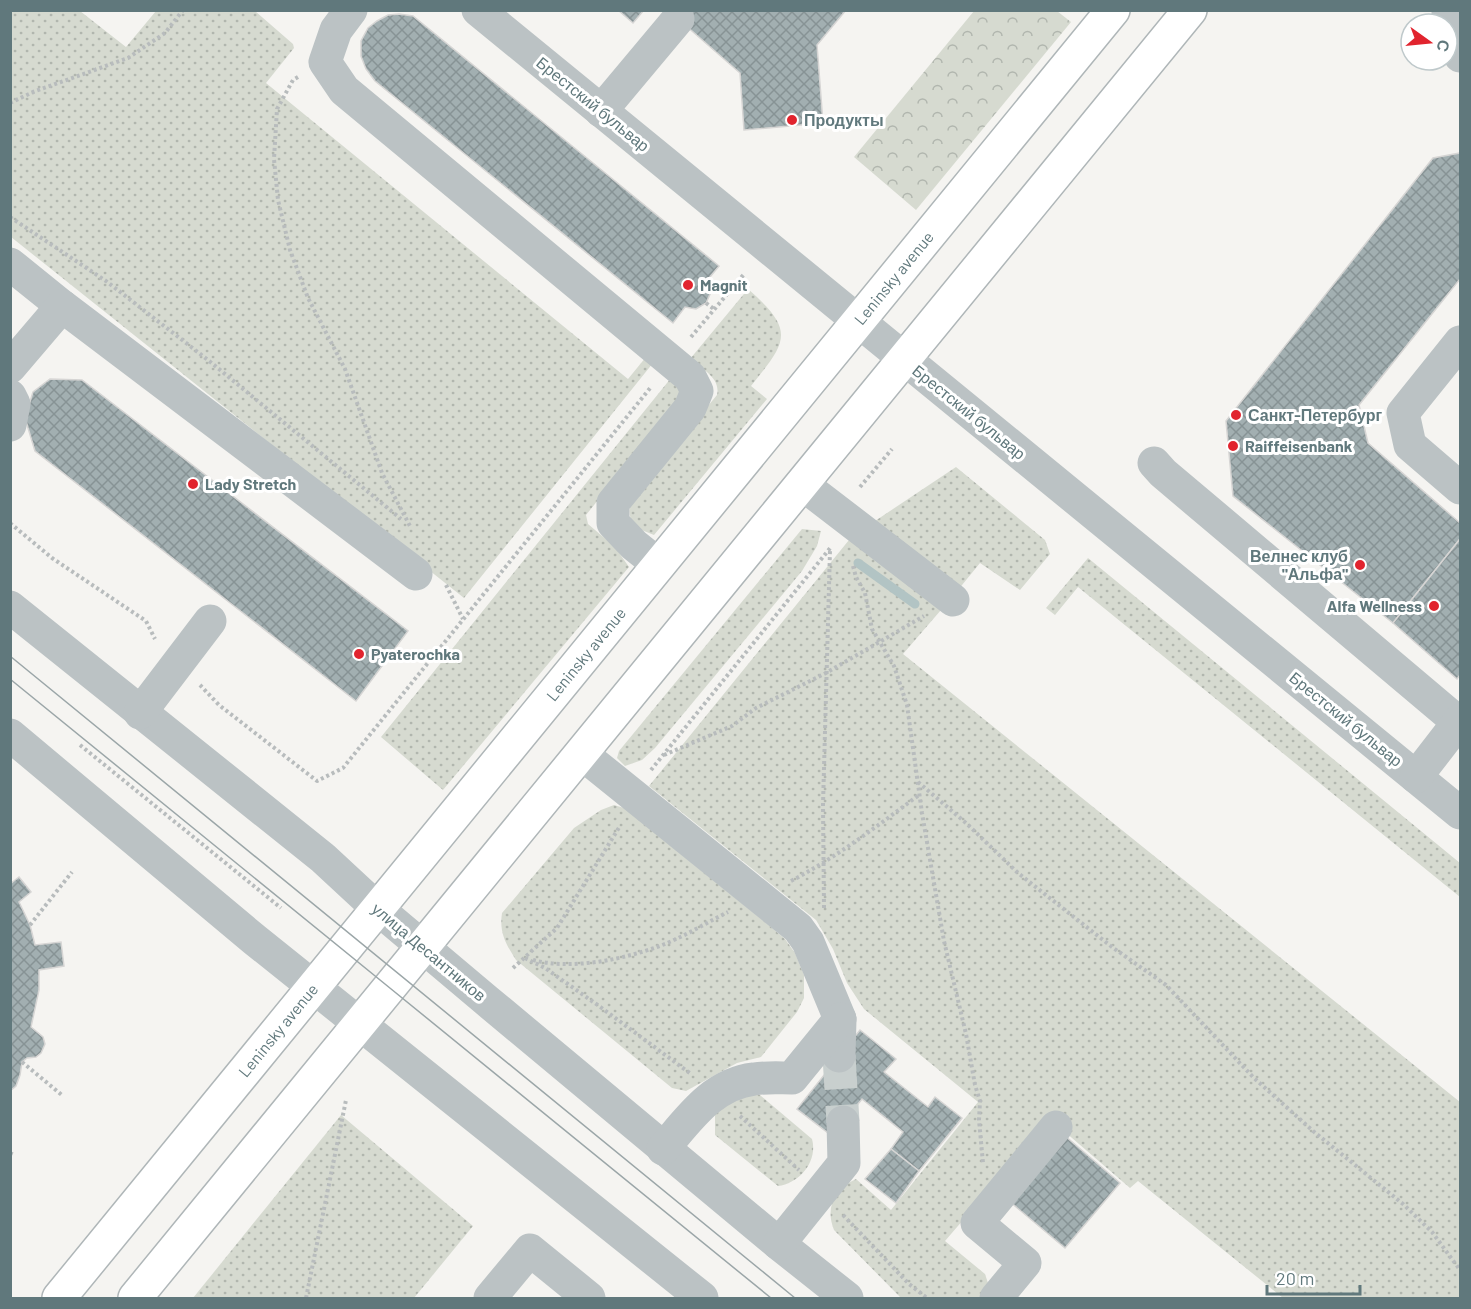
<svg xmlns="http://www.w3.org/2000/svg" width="1471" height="1309" font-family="Barlow,sans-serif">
<defs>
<pattern id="grass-dots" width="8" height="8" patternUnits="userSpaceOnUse" patternTransform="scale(1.5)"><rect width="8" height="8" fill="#d6dad0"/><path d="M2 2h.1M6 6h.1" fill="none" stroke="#b1b6ae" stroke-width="1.8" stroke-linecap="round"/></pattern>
<pattern id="forest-crowns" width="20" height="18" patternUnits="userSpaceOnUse" patternTransform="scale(1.5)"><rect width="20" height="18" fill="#d6dad0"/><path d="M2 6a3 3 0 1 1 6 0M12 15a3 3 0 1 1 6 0" fill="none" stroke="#b1b6ae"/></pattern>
<pattern id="building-cross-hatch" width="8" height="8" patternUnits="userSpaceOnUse" patternTransform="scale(1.5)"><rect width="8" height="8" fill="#a2afb1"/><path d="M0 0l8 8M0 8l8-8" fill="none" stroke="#879395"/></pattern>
</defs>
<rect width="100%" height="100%" fill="#f5f4f1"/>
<g fill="url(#grass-dots)">
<path d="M10 11H80L126 47 156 11H255L293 44 294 48 266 83 628 379 646 357 653 363 464 598 11 237Z"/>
<path d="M748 289C796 331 787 341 751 386L767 399 654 535 634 527C628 515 628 508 634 496L717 395C721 378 702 369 690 359Z"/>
<path d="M671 378 680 391 674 406 586 515 588 524 615 547 629 567 443 790 381 737Z"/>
<path d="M956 467 1045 540 1050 554 1020 590 980 563 958 590 875 521Z"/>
<path d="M802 529 821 531 817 546 802 571 655 748 642 760 625 766 617 758 619 751Z"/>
<path d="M849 540 941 610 903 654 1460 1102V1298H1283L1138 1181 1130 1188 1050 1119 945 1241 985 1274 989 1286 984 1298H901L834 1230C825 1208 834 1189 856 1179L891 1210 978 1102 864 1009 847 983 833 949 816 920 649 786Z"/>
<path d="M1088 558 1460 863V897L1078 587 1055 615 1046 608Z"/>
<path d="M614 805 624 808 771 927 785 939 795 953 804 975V998L797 1012 761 1057 737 1063 686 1091 672 1088 516 960C506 944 499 933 502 913L574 828 601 810Z"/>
<path d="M754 1090 812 1139C818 1161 800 1183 778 1186L715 1135V1112Z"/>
<path d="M341 1115 473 1226 414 1298H193Z"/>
</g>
<path fill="url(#forest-crowns)" d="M974 11H1057L1071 22 916 210 854 157Z"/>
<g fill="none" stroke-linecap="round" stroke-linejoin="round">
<path stroke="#b2c4c4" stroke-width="9" d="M858 563 915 604"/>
</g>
<g fill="url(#building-cross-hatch)" stroke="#d6d5d4" stroke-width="1.5">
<path d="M618 10H644L633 23Z"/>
<path d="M668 10H846L817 45 823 123 744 130 740 73Z"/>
<path d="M399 14 413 16 719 266 705 283 711 292 706 303 696 309 685 307 673 323 375 81 366 69 361 56V41L368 28 377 21 388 15Z"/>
<path d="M1460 153V279L1359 405 1368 443 1460 523V539L1393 623 1233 496 1226 421 1433 158Z"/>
<path d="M50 379 82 380 408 631 356 701 35 451 25 418 33 392Z"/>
<path d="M1460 539V675L1457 679 1393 623Z"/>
<path d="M19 877 31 892 19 902 30 925 35 945 61 942 64 966 39 970V990L31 1027 43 1037 45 1044 41 1053 36 1057 27 1058 22 1062 20 1075 16 1086 10 1091V884Z"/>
<path d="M860 1030 896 1059 884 1072 928 1107 935 1097 962 1118 919 1171 891 1149 903 1132 862 1099 832 1136 797 1109Z"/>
<path d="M1064 1135 1120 1183 1065 1248 1009 1201Z"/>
<path d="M891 1149 919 1171 896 1203 865 1179Z"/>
</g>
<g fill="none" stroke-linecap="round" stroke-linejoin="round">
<path stroke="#c8cfce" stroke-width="33" stroke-dasharray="33 16" stroke-linecap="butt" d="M839 1056 843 1122"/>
<defs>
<g id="major">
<path id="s1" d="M59 1298 1113 10"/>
<path d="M135 1298 1190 10"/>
</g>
</defs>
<use href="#major" stroke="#afb6b8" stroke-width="36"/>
<g stroke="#b8bcbd" stroke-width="4" stroke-dasharray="3 3" stroke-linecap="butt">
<path d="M298 77 293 80 277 109 274 159 278 200 290 250 308 298 345 369 382 473 411 528"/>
<path d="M10 103 33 92 128 58 165 33 183 10"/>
<path d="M10 217 106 281 208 360 401 519"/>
<path d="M706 303 714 309"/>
<path d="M691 337 745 273"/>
<path d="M860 487 892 449"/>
<path d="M10 523 52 558 146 621 155 639"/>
<path d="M853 566 856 577 865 593 872 629 894 666 907 705 922 813 944 941 966 1034 975 1085 980 1101 979 1120 983 1163"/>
<path d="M446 585 463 619"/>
<path d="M200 685 219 705 317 781 343 768 651 387"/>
<path d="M80 745 281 908"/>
<path d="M664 755 732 726 756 708 826 673 924 616"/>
<path d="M651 770 831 547"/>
<path d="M918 782 966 823 1018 873 1112 947 1166 985 1253 1077 1313 1131 1403 1204 1432 1232 1460 1270"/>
<path d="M791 881C837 857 877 826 919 795"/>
<path d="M824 908 823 805 830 550"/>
<path d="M30 925 72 872"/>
<path d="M525 958 545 968 599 1006 691 1074"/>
<path d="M533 960C571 970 620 960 657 947 682 938 704 924 728 912"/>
<path d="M513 968 557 928 620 826"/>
<path d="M22 1062 63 1096"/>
<path d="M740 1116 799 1170"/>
<path d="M10 1153 14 1155"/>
<path d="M843 1215 909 1284 927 1298"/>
<path d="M306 1298 346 1100"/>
</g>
<g stroke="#bbc2c4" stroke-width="33">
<path d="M351 10 336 30 325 62 344 90 690 377 697 391 690 408 613 503V523L634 545 659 565"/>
<path d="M478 10 1460 813"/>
<path d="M1448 10V22L1460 56"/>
<path d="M601 111 678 19"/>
<path d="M10 264 62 306"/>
<path d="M1460 342 1403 413 1410 445 1460 488"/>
<path d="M10 367 62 306 416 574"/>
<path d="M10 396 14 404 10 425"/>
<path d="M1154 463 1163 473 1458 722"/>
<path d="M802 484 953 600"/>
<path d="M10 607 323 858 378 909 486 1000 779 1244 847 1298"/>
<path d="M140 713 210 621"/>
<path d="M10 735 255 940 702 1298"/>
<path d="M582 754 798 928 808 942 840 1019 839 1056"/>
<path d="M1416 777 1460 720"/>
<path d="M663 1149C689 1119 712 1084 754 1079 767 1077 780 1078 792 1078L840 1019"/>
<path d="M779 1244 844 1163 843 1122"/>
<path d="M490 1298 530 1250 589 1298"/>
<path d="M996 1298 1025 1263 977 1223 1056 1127"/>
</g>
<use href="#major" stroke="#fff" stroke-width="33"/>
<g stroke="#9ba6a8" stroke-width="1.5">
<path d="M10 656 795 1298"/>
<path d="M10 679C263 886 518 1091 771 1298"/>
</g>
</g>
<g fill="#e1242e" stroke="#fff" stroke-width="2">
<circle cx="792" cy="120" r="6"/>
<circle cx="688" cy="285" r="6"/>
<circle cx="1236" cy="415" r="6"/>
<circle cx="1233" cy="446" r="6"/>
<circle cx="193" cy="484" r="6"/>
<circle cx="1360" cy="565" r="6"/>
<circle cx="1434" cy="606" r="6"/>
<circle cx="359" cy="654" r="6"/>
</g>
<g text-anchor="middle" stroke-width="6" stroke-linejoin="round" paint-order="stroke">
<g font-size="16" fill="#60787c" stroke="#fff">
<text transform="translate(593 104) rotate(39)" y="6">Брестский бульвар</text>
<text dy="6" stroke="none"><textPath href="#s1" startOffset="1318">Leninsky avenue</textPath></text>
<text transform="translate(969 412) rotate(39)" y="6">Брестский бульвар</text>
<text dy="6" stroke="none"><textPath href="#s1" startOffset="832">Leninsky avenue</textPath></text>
<text transform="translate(1346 719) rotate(39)" y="6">Брестский бульвар</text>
<text transform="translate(429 952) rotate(40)" y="6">улица Десантников</text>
<text dy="6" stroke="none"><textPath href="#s1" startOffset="346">Leninsky avenue</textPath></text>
</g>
<g font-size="16" font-weight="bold" fill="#60787c" stroke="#fff" text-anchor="start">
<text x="804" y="126">Продукты</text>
<text x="700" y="291">Magnit</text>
<text x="1248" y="421">Санкт-Петербург</text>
<text x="1245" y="452">Raiffeisenbank</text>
<text x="205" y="490">Lady Stretch</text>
<text x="1348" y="562" text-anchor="end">Велнес клуб<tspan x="1348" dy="18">"Альфа"</tspan></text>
<text x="1422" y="612" text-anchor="end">Alfa Wellness</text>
<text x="371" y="660">Pyaterochka</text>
</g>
</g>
<rect width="1471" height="1309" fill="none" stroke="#60787c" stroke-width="24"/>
<g transform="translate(1429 42) rotate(105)"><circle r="28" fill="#ffffff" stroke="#bfc9cb" stroke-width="1.5"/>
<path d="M0-4.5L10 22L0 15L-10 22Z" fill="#e1242e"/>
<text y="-9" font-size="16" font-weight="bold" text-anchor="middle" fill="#60787c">С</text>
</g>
<path d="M1267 1285v9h93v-9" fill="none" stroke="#60787c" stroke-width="3"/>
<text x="1276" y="1285" font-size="18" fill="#60787c" stroke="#ffffff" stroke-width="4.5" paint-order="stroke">20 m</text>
</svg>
